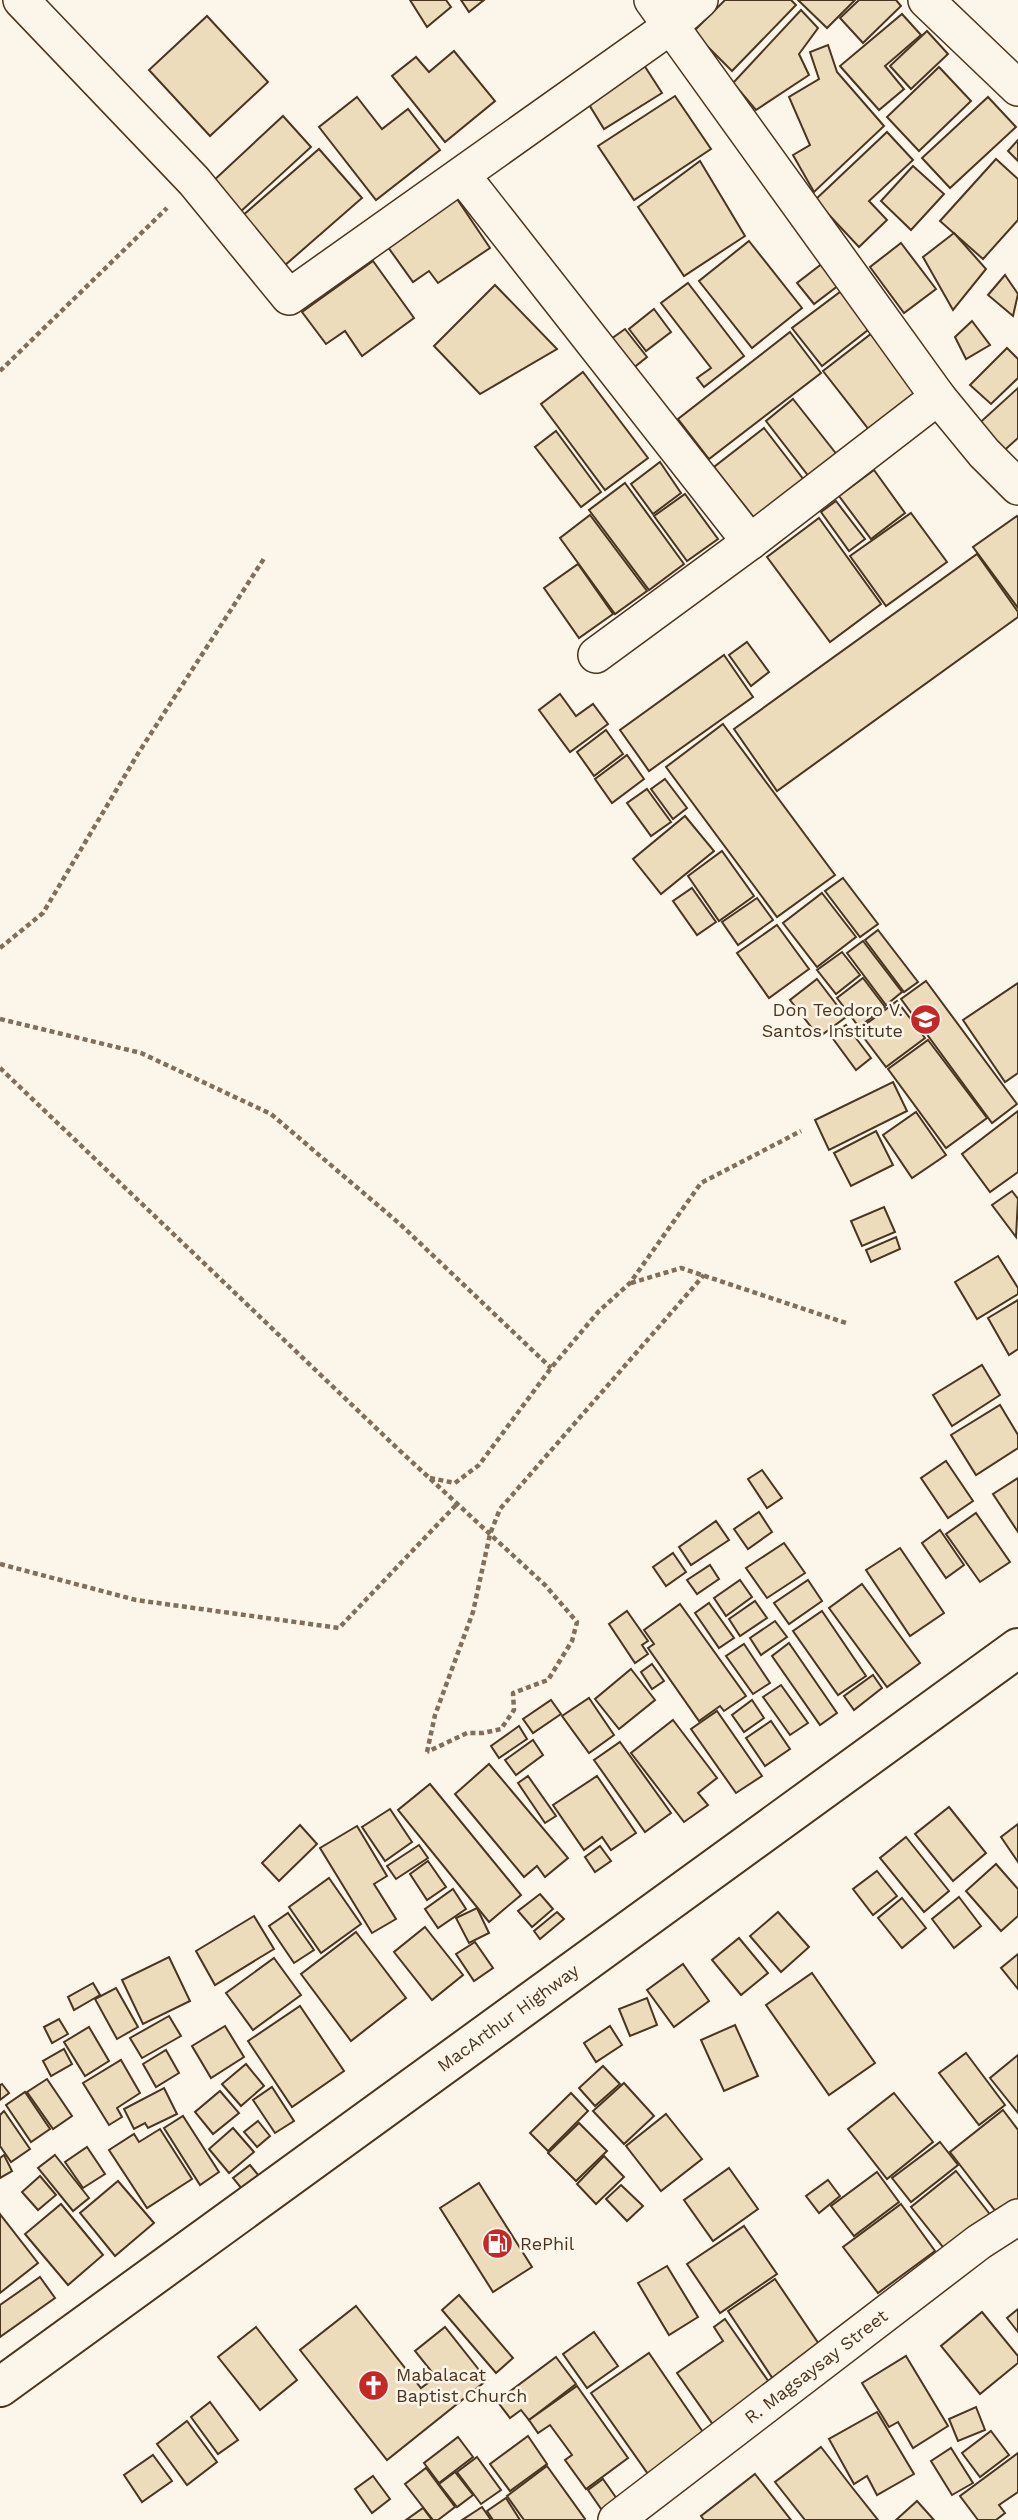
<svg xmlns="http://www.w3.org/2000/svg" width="1018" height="2520" font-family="'Work Sans',sans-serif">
<rect width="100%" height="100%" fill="#fbf6e9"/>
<g fill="#ecdcbc" stroke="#4a3520" stroke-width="2">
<path d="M410 0H446L451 7 427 27Z"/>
<path d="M461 0H484L469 12Z"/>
<path d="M725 0H791L796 5 732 71 693 32Z"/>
<path d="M798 0H855L827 28Z"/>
<path d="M859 0H896L901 6 863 43 840 18Z"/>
<path d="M801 10 818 28 799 54 809 75 756 110 733 83Z"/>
<path d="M902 14 921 35 885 66 904 89 879 110 840 66Z"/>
<path d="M207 16 268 82 210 136 149 70Z"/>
<path d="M927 31 948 54 911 89 890 66Z"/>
<path d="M828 45 837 72 884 126 814 192 793 155 810 145 789 97 819 79 810 52Z"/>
<path d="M454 51 495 101 445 142 392 76 416 57 429 72Z"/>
<path d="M642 62 662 93 604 129 585 98Z"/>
<path d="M939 67 971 101 919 151 887 117Z"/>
<path d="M675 96 711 149 634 200 598 146Z"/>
<path d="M357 97 382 129 408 109 440 150 376 200 319 127Z"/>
<path d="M988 97 1016 127 950 188 922 158Z"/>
<path d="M283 116 311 147 239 213 211 183Z"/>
<path d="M887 132 913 160 869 201 887 220 859 247 815 200Z"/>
<path d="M1018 140V161L1008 151Z"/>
<path d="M319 149 362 198 276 273 233 224Z"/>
<path d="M996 159 1018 179V220L983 259 940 221Z"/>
<path d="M700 161 745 236 684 276 638 207Z"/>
<path d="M913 166 944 194 911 230 881 201Z"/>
<path d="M455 196 490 248 438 283 429 271 413 282 385 243Z"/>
<path d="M954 233 986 269 953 310 923 257Z"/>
<path d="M749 241 802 308 752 348 699 281Z"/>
<path d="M901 243 936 289 904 313 870 267Z"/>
<path d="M373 261 414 318 362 356 345 331 326 344 302 312Z"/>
<path d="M823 263 839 285 814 304 797 283Z"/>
<path d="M1005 275 1018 294 1013 316 988 295Z"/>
<path d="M688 283 744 356 704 387 697 378 711 368 661 303Z"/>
<path d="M495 285 557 349 480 394 434 346Z"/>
<path d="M844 289 873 326 822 366 792 328Z"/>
<path d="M654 309 671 332 646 351 629 329Z"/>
<path d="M972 321 990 345 966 359 955 337Z"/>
<path d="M625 329 647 357 627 373 604 344Z"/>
<path d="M876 330 922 390 870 431 823 371Z"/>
<path d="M790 332 821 373 709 459 678 419Z"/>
<path d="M1007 348 1018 359V378L991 404 970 385Z"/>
<path d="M583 372 648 458 605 490 541 404Z"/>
<path d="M1018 388V438L998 456 974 428Z"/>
<path d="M793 399 838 456 810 478 766 421Z"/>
<path d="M764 428 804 480 755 519 714 467Z"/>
<path d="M556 431 601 492 581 507 535 447Z"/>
<path d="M660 462 681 493 653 514 631 484Z"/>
<path d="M874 470 905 513 871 539 839 496Z"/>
<path d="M625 483 684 564 649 590 589 510Z"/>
<path d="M685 494 718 539 687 561 654 516Z"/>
<path d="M836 501 865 539 849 551 821 512Z"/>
<path d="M911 513 947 562 886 606 850 556Z"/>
<path d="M590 515 647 591 615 614 560 538Z"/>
<path d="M1017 516 1018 518V608L973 547Z"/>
<path d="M819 518 881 604 830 642 767 557Z"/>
<path d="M977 554 1018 612V617L777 791 734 729Z"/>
<path d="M578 564 613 614 579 638 544 588Z"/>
<path d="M747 642 769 672 751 686 729 655Z"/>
<path d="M724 655 753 697 649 771 620 730Z"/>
<path d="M560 694 576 716 593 704 608 724 570 752 539 710Z"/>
<path d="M723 724 835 875 777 917 666 767Z"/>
<path d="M606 730 623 754 594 776 577 752Z"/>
<path d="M627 755 644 779 612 803 595 779Z"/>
<path d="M665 779 687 808 673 819 651 789Z"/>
<path d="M647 789 671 822 651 836 627 803Z"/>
<path d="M685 816 714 851 661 894 633 859Z"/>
<path d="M722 851 754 896 719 921 688 876Z"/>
<path d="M843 878 878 924 860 937 825 891Z"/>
<path d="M692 888 716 922 697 935 673 901Z"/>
<path d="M822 893 856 937 817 967 783 923Z"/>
<path d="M757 898 773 920 738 945 722 922Z"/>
<path d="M777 925 809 969 769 998 737 953Z"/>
<path d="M878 930 918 982 904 992 865 940Z"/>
<path d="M863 941 902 992 886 1005 847 953Z"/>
<path d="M842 952 860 975 836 994 817 970Z"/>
<path d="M863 978 885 1007 859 1027 837 998Z"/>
<path d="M817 979 846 1017 819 1037 790 1000Z"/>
<path d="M926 981 1017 1104 992 1123 901 999Z"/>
<path d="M1018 983V1073L1005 1082 963 1020Z"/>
<path d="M897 1001 925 1038 886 1067 858 1030Z"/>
<path d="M846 1025 871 1058 856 1070 831 1036Z"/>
<path d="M928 1040 987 1118 946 1148 888 1069Z"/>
<path d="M893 1082 907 1111 829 1150 815 1120Z"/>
<path d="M1018 1111V1172L990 1192 962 1154Z"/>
<path d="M916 1112 946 1155 912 1178 883 1135Z"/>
<path d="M876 1131 893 1165 851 1186 834 1153Z"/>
<path d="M1012 1191 1018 1199 1016 1237 992 1205Z"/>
<path d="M884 1207 895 1232 862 1246 851 1221Z"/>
<path d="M896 1237 900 1249 871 1262 866 1250Z"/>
<path d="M998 1256 1018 1288V1294L977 1319 955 1282Z"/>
<path d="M1018 1300V1349L1009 1355 988 1318Z"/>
<path d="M982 1365 1000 1395 952 1426 933 1395Z"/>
<path d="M1000 1405 1018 1435V1448L976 1475 951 1435Z"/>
<path d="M946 1461 973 1501 948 1518 921 1478Z"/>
<path d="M762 1470 782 1498 767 1508 748 1479Z"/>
<path d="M1018 1478V1532L993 1494Z"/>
<path d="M759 1512 772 1532 748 1549 734 1529Z"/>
<path d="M976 1513 1010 1562 980 1582 946 1534Z"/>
<path d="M716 1521 729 1540 691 1565 679 1547Z"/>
<path d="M940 1530 964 1565 946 1578 922 1543Z"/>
<path d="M784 1543 805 1573 767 1598 746 1568Z"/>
<path d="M900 1548 944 1613 910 1636 866 1570Z"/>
<path d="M673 1553 686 1572 666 1586 653 1567Z"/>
<path d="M710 1565 719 1579 697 1594 687 1580Z"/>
<path d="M740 1580 752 1597 726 1616 714 1598Z"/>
<path d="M808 1580 822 1601 789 1624 774 1603Z"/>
<path d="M862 1584 920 1663 887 1687 829 1608Z"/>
<path d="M755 1601 767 1618 740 1636 729 1619Z"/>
<path d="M709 1603 734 1638 719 1648 695 1613Z"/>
<path d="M680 1604 746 1696 724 1711 720 1706 699 1721 648 1648 654 1644 644 1630Z"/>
<path d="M627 1611 648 1641 642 1645 648 1654 635 1663 609 1624Z"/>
<path d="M822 1611 866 1676 838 1695 793 1631Z"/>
<path d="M775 1621 787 1637 761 1655 750 1638Z"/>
<path d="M789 1643 837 1713 820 1725 772 1656Z"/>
<path d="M744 1644 770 1683 753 1694 726 1656Z"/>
<path d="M652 1664 664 1681 652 1689 641 1672Z"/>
<path d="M631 1669 655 1700 619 1729 595 1699Z"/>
<path d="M873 1675 882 1688 854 1710 844 1696Z"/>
<path d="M781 1685 808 1723 790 1735 763 1697Z"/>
<path d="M589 1698 614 1735 589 1753 562 1716Z"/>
<path d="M551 1700 561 1714 533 1733 523 1719Z"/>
<path d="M752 1700 764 1718 744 1732 732 1715Z"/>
<path d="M717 1711 762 1776 736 1793 691 1729Z"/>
<path d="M673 1720 717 1778 698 1793 708 1805 684 1822 631 1753Z"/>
<path d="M771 1721 790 1749 765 1766 746 1738Z"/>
<path d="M519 1726 527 1739 499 1758 491 1746Z"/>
<path d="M533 1740 543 1755 516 1775 505 1760Z"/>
<path d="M620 1742 671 1813 645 1832 594 1760Z"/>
<path d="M489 1764 568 1858 545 1877 537 1866 524 1877 455 1794Z"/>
<path d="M528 1776 556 1816 545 1823 518 1783Z"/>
<path d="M597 1776 636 1833 611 1850 602 1837 584 1850 553 1805Z"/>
<path d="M430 1784 521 1895 489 1922 398 1810Z"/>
<path d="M949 1807 986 1853 953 1881 915 1834Z"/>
<path d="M390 1809 412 1842 385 1861 362 1827Z"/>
<path d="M1018 1824V1862L1001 1837Z"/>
<path d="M300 1825 317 1844 279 1881 262 1863Z"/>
<path d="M357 1826 387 1876 374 1884 396 1919 372 1933 320 1848Z"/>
<path d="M906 1837 949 1891 924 1912 880 1858Z"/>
<path d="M419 1845 428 1858 396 1879 387 1866Z"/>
<path d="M600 1846 611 1861 595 1872 585 1857Z"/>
<path d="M428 1861 446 1887 427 1900 410 1874Z"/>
<path d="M996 1864 1018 1889V1916L1001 1931 966 1891Z"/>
<path d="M877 1871 897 1896 873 1915 853 1889Z"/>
<path d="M329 1878 361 1924 321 1953 289 1907Z"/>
<path d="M453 1889 466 1909 438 1928 425 1909Z"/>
<path d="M540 1894 553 1909 532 1927 518 1911Z"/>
<path d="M959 1897 981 1926 954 1948 932 1919Z"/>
<path d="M902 1898 926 1928 902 1948 878 1918Z"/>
<path d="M477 1908 489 1933 469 1943 456 1918Z"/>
<path d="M557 1912 564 1919 540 1939 534 1931Z"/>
<path d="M778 1912 809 1947 781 1972 750 1936Z"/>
<path d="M288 1913 314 1950 294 1963 269 1926Z"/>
<path d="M254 1916 274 1949 215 1985 196 1951Z"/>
<path d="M425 1927 463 1975 432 2000 394 1952Z"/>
<path d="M356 1932 406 1998 351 2041 301 1974Z"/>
<path d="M739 1938 768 1973 741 1995 712 1960Z"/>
<path d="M475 1942 493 1968 474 1981 456 1954Z"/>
<path d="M1018 1954V1989L1001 1968Z"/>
<path d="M169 1957 190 2001 143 2024 122 1980Z"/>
<path d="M274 1958 301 1995 253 2030 226 1993Z"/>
<path d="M683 1964 709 2001 674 2027 647 1990Z"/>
<path d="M812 1973 875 2063 829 2095 766 2005Z"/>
<path d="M93 1983 100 1995 74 2010 68 1997Z"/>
<path d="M116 1988 138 2027 117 2039 95 1999Z"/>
<path d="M647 1998 657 2025 630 2036 619 2009Z"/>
<path d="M300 2006 344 2071 292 2107 248 2041Z"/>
<path d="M169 2016 181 2036 142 2058 130 2038Z"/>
<path d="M59 2019 68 2034 52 2043 44 2027Z"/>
<path d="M735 2025 758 2076 724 2091 701 2040Z"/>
<path d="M225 2026 244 2057 211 2078 192 2046Z"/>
<path d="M610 2026 622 2045 596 2062 584 2043Z"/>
<path d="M89 2027 109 2061 85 2076 64 2042Z"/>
<path d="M64 2049 72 2064 51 2076 43 2061Z"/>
<path d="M166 2050 179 2073 156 2087 143 2064Z"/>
<path d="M966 2053 1005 2105 979 2125 939 2073Z"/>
<path d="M1018 2055V2113L990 2078Z"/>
<path d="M121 2060 140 2093 117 2108 122 2117 109 2125 83 2083Z"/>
<path d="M246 2064 264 2086 241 2106 222 2084Z"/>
<path d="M603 2066 620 2084 595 2106 579 2088Z"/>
<path d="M47 2079 72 2116 53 2129 27 2092Z"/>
<path d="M624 2083 654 2116 624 2144 593 2111Z"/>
<path d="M2 2084 9 2093 0 2100V2085Z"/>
<path d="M272 2087 294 2121 275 2133 253 2100Z"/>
<path d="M164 2088 177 2114 148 2128 145 2123 134 2129 124 2109Z"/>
<path d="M220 2091 239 2113 213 2134 195 2112Z"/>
<path d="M25 2092 50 2129 31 2142 6 2105Z"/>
<path d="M571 2093 588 2111 548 2151 530 2133Z"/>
<path d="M894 2093 933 2142 887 2179 848 2129Z"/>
<path d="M1003 2110 1018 2130V2204L1000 2217 950 2152Z"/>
<path d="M4 2111 30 2149 11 2162 0 2146V2115Z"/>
<path d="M666 2114 702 2159 661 2191 626 2146Z"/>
<path d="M183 2116 219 2172 200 2185 164 2128Z"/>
<path d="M258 2121 270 2136 257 2147 244 2132Z"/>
<path d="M579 2123 607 2151 576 2181 548 2153Z"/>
<path d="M233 2128 254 2152 229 2173 209 2149Z"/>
<path d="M160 2129 192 2179 147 2208 109 2150 134 2134 139 2142Z"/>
<path d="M940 2142 958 2165 911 2202 892 2178Z"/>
<path d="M87 2147 105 2174 83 2188 65 2162Z"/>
<path d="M4 2155 12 2171 0 2178V2158Z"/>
<path d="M55 2155 89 2198 73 2211 38 2168Z"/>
<path d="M604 2156 624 2177 596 2204 577 2184Z"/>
<path d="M250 2165 259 2176 242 2189 233 2178Z"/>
<path d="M729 2168 758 2209 713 2241 684 2200Z"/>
<path d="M956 2171 996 2222 951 2257 911 2207Z"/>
<path d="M877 2172 899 2202 854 2236 831 2206Z"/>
<path d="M40 2176 56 2195 38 2210 22 2192Z"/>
<path d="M828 2180 840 2196 819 2213 806 2196Z"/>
<path d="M118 2181 154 2223 115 2256 80 2213Z"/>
<path d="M479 2183 532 2267 493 2292 440 2208Z"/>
<path d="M621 2185 643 2206 627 2221 606 2199Z"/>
<path d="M61 2204 103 2255 68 2285 25 2234Z"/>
<path d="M901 2204 935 2251 878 2293 843 2247Z"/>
<path d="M0 2214 38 2263 0 2293Z"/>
<path d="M744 2226 777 2274 720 2313 687 2264Z"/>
<path d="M667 2266 698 2317 669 2335 638 2283Z"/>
<path d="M40 2277 55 2298 0 2337V2305Z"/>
<path d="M775 2279 825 2353 777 2385 728 2311Z"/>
<path d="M459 2295 513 2358 496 2373 442 2310Z"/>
<path d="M356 2306 421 2388 436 2377 415 2351 445 2327 487 2380 387 2460 300 2350Z"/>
<path d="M1018 2309V2332L1007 2318Z"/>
<path d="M982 2312 1018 2356V2363L980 2394 941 2346Z"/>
<path d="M725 2319 771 2385 714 2426 677 2373 723 2341 714 2327Z"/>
<path d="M256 2327 297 2380 260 2410 218 2357Z"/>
<path d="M594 2332 618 2366 587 2388 563 2354Z"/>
<path d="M649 2353 709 2441 653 2481 591 2393Z"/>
<path d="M906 2356 948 2426 913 2448 898 2422 889 2427 862 2383Z"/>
<path d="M556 2357 576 2384 529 2420 521 2410 510 2418 497 2401Z"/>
<path d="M577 2386 628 2458 586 2489 565 2460 572 2455 550 2425 538 2433 529 2420Z"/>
<path d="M210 2402 238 2440 218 2454 191 2417Z"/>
<path d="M976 2407 985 2430 958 2441 949 2419Z"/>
<path d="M877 2412 914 2474 877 2495 867 2476 854 2484 829 2439Z"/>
<path d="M187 2421 217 2462 187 2485 157 2444Z"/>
<path d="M991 2431 1009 2455 980 2477 962 2453Z"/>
<path d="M528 2436 547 2464 510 2491 490 2464Z"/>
<path d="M458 2437 473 2457 439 2483 424 2463Z"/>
<path d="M821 2447 851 2486 878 2520H805L775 2482Z"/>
<path d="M951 2448 973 2483 952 2495 931 2461Z"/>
<path d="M1018 2453V2492L999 2505 1005 2513 996 2520H978L960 2496Z"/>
<path d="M153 2455 172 2481 142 2502 124 2475Z"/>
<path d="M477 2457 501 2490 481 2504 457 2472Z"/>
<path d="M547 2466 585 2519 584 2520H524L507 2496Z"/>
<path d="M426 2468 455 2507 438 2520H433L405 2484Z"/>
<path d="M455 2472 473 2495 457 2507 439 2484Z"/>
<path d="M755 2474 791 2520H704L701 2516Z"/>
<path d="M373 2476 390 2499 372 2513 355 2489Z"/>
<path d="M603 2479 624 2509 608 2519 588 2490Z"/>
<path d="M506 2498 520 2520H493L487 2511Z"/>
<path d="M917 2501 934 2520H896Z"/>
<path d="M482 2507 491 2520H462Z"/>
<path d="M423 2508 432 2520H406Z"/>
</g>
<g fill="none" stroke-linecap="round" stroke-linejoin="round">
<defs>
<g id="street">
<path d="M21 0 194 181 289 297 671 26 700 0"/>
<path d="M652 0 938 397 984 453 1018 487"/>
<path d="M926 0 1018 88"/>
<path d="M462 175 750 542"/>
<path d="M596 655 750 542 938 397"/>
<path id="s1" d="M616 2520 979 2242 1018 2217"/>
</g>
<g id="highway">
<path id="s2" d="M0 2387 1018 1648"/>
</g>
</defs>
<use href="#street" stroke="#4a3520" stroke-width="38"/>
<use href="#highway" stroke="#4a3520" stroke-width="42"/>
<g stroke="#7f6f5c" stroke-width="4.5" stroke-dasharray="5 3.5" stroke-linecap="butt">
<path d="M0 371 167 208"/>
<path d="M0 948 43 913 139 752 265 557"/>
<path d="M0 1019 141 1053 271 1114 401 1225 551 1368"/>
<path d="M0 1068 398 1449 545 1585 577 1622 572 1641 548 1680 513 1693 514 1710 501 1729 483 1733H467L427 1752"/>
<path d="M631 1283 681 1268 846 1323"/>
<path d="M430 1478 455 1483 479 1465 551 1368 599 1311 630 1283 701 1183 801 1131"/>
<path d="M0 1564 136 1600 339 1628 457 1504"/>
<path d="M427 1752 435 1715 473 1612 490 1534 500 1509 704 1275"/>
</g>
<use href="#street" stroke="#fbf6e9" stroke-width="35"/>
<use href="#highway" stroke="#fbf6e9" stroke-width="38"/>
</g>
<defs>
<symbol id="school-disc" viewBox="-11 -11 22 22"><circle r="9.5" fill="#c62828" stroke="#fbf6e9"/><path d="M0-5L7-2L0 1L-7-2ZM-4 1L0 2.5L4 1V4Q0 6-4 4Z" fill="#fff"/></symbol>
<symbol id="fuel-disc" viewBox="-11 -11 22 22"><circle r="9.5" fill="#c62828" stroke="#fbf6e9"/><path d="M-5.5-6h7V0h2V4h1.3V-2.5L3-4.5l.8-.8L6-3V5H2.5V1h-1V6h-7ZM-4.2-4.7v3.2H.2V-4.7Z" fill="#fff"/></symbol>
<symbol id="church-disc" viewBox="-11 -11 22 22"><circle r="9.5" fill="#c62828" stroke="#fbf6e9"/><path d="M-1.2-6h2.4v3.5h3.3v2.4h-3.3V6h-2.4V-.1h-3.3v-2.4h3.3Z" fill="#fff"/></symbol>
</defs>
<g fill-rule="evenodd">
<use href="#school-disc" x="908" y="1002" width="35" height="35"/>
<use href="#fuel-disc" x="480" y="2226" width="35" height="35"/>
<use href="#church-disc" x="356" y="2368" width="35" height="35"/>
</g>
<g text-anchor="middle" stroke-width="5" stroke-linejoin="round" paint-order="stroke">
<g font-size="18" fill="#4a3520" stroke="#fbf6e9" text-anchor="start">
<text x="903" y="1016" text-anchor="end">Don Teodoro V.<tspan x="903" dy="21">Santos Institute</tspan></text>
<text x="520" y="2250">RePhil</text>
<text x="396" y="2381">Mabalacat<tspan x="396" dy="21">Baptist Church</tspan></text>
</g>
<g font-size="18" fill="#4a3520" stroke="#fbf6e9">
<text dy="6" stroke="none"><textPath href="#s2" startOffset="628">MacArthur Highway</textPath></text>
<text dy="6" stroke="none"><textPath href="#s1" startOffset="252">R. Magsaysay Street</textPath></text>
</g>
</g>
</svg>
